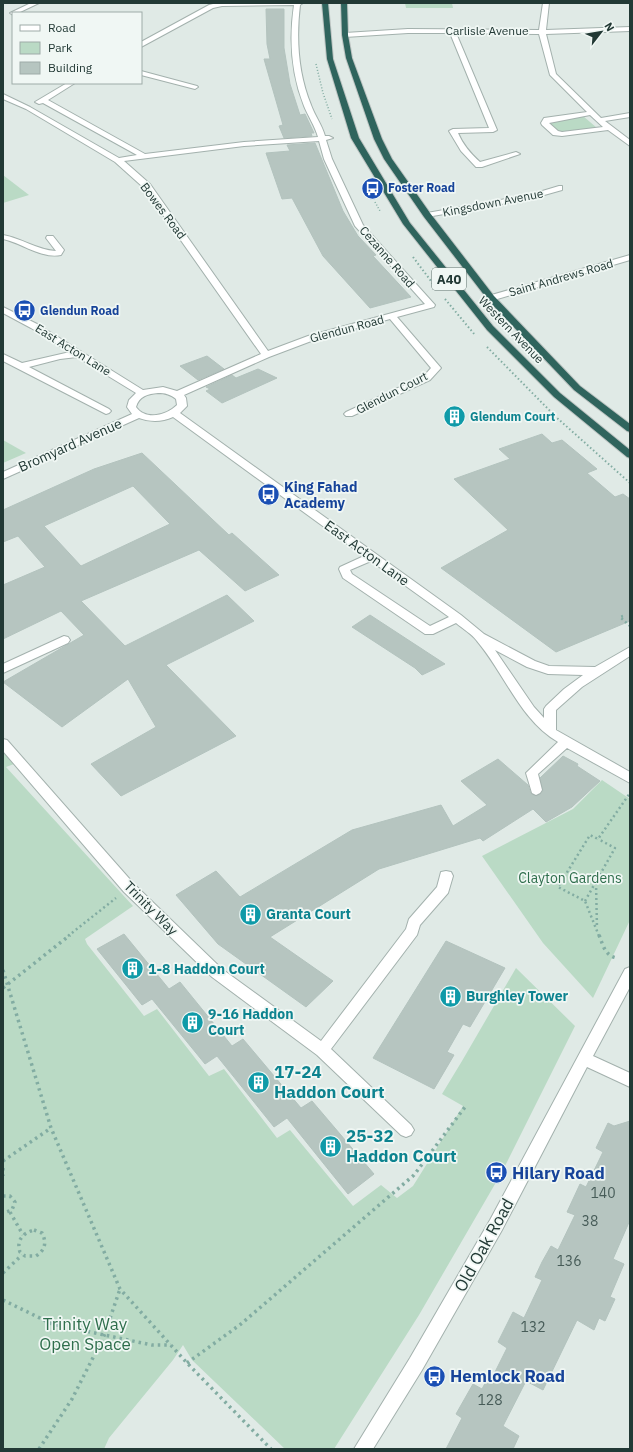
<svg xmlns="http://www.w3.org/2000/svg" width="633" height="1452" font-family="'IBM Plex Sans',sans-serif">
<rect width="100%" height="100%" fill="#e0eae6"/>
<g fill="#badac5">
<path d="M405 3H452L453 8H406Z"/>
<path d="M583 116 597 128 560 133 548 122Z"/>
<path d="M3 175 29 195 3 203Z"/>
<path d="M3 440 26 453 3 463Z"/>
<path d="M3 751 14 764 6 767 133 906 85 939 87 944 144 1016 157 1009 209 1076 224 1069 277 1138 290 1130 353 1206 381 1185 397 1198 413 1186 463 1106 442 1094 462 1061 516 968 575 1026 502 1172 419 1315 334 1449H285L192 1360 183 1345 173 1360 109 1438 104 1449H3Z"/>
<path d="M602 780 630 799V920L593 998 543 943 482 856 573 809Z"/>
</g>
<g fill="#b6c5c0" stroke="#b3c3be" fill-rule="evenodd">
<path d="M266 9H284V48L290 84 300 115 305 114 314 133H311L312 136 284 138 279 126 283 125 264 59H270L267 44Z"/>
<path d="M315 143 343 211 358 236 376 255 373 256 411 297 370 308 323 256 292 198 282 199 266 153 290 151 287 145Z"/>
<path d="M207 356 224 369 198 380 180 366Z"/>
<path d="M258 369 277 378 222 403 206 391 210 389 206 387 232 375 236 378Z"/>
<path d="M542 434 552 443 562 440 597 469 587 473 615 497 623 494 630 499V621L556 652 441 568 508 530 454 479 510 459 499 449Z"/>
<path d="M142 453 229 535 232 533 279 575 245 591 199 550 81 601 125 646 227 595 254 621 166 665 236 736 121 796 91 764 156 727 128 679 62 727 3 682 84 635 61 611 3 639V585L45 567 18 536 3 542V510L94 469ZM133 486 170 524 81 566 44 526Z"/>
<path d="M370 615 445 664 422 675 415 668 352 627Z"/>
<path d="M563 756 578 764 577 766 600 781 572 807 546 822 533 809 483 841 480 838 379 869 270 937 333 981 306 1007 218 944 176 895 216 871 240 897 352 830 441 805 453 826 487 805 461 781 498 759 528 785 531 794 537 796 543 791 540 778Z"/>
<path d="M124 934 169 989 180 982 232 1046 243 1039 301 1108 312 1101 374 1174 348 1194 287 1118 274 1127 217 1056 205 1064 152 999 142 1005 97 949Z"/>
<path d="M446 941 505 968 470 1027 463 1024 447 1052 454 1055 434 1089 373 1058Z"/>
<path d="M630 1121V1220L613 1259 624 1264 610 1297 615 1299 605 1321 599 1318 594 1330 577 1320 543 1390 526 1381 503 1426 519 1436 513 1449H446L462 1418 456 1414 473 1384 482 1389 489 1376 492 1378 507 1348 498 1342 513 1312 524 1318 542 1280 535 1277 542 1262 551 1246 558 1250 575 1215 567 1212 580 1184 586 1187 603 1152 596 1148 608 1123 614 1126Z"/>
</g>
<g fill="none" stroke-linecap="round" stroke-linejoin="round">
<defs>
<g id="minor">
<path d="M31 3H39L18 13H13V15L10 13Z"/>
<path d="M217 3H303L300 5C296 39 298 73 311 105 315 116 322 125 325 136H329L333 138 326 140 332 159 363 225 435 305 434 307 397 317 441 368 430 380 352 416H346L344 414 346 412 424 376 431 368 390 319 314 340 269 357 184 395 186 398 187 406 180 413 461 615 484 634 535 661 549 666 595 667 630 647V656L582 687 556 710V730L630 772V783L567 748 538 774 542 790 540 793 536 795 532 793 526 773 558 742C520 720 505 674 477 641 472 634 463 629 456 623L433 634H425L343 578 339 569 340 567 364 556 173 417C162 422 150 422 139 418L3 479V472L132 414 127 407 129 400 136 393 77 357 60 359 29 367 109 409 111 411 109 413 106 414 3 361V354L22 363 70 352 31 328 3 313V307L37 324 143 390 163 387 177 391 261 354 144 188 115 162 26 109 3 99V94L30 107 119 158 137 155 43 103 39 104 35 102 67 83H75L48 100 145 154 244 142 318 137C315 126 308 116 304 106 291 73 289 39 294 5L222 6 213 8 141 47V42L209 5ZM319 141 324 159 355 226 425 304 308 336 268 351 150 184 124 161 244 146ZM158 393C165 393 170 394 176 399L177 405C167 415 146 421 136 407 139 396 148 394 158 393ZM371 561 449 617 430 626 352 574 350 570ZM495 650 527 667 548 674 583 675 564 689 546 706 544 709V718L534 707Z"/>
<path d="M543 3H549L546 30 630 27V31L546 34 556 74 601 118 630 113V117L605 121 630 140V146L608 130 562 136 553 135 542 125 541 123 544 118 587 112 550 75 539 34 456 33 497 130 493 132 458 133C463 145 471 154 480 162L516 152 520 154 482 167H476L461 151 449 131 453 129 489 128 450 33H408L345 37 342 35 345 33 408 29 539 30ZM590 115 603 127 562 132 558 131 549 123Z"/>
<path d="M141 71 197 86 198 87 195 89 141 75Z"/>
<path d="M559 186H562V190L530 199 427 217 423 215 427 213 529 195Z"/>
<path d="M3 235C21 238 37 250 56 251L46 238 47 236H53L64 250 61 255C41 259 22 243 3 239Z"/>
<path d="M630 255V260L494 300 491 301 487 298 488 296Z"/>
<path d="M64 636 68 637 70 640 68 643 3 673V664Z"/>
<path d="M3 739 7 740 134 884 222 969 321 1041 406 929 409 919 437 887 441 872 446 871 451 872 453 876 448 893 420 925 417 935 331 1049 411 1125 414 1130 411 1135 406 1137 401 1135 317 1055 212 977 124 892 3 751Z"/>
<path d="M630 967V987L593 1056 630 1073V1087L587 1067 502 1230 422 1370 373 1449H354L410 1358 490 1220 625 969Z"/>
</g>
<g id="highway">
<path d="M322 3H328L333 59 359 138 410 223 493 326 560 393 630 450V458L627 457 554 397 487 330 403 224 351 138 327 59Z"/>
<path d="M341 3H347L348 35 352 58 382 139 392 159 430 213 494 296 580 386 630 424V432L627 431 574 390 488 300 424 217 384 159 374 139 346 58 342 35Z"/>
</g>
</defs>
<use href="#minor" stroke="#a3b1ad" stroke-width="2"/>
<use href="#highway" stroke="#bdc4c2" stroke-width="2"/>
<g stroke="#82aca2" stroke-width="1.5" stroke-dasharray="1 2" stroke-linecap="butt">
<path d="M316 64 323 93 332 119"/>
<path d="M375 202 380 211"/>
</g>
<g stroke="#82aca2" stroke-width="2" stroke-dasharray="1.5 2.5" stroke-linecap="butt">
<path d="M413 257 437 289"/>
<path d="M445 299 475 335"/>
<path d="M487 347 556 417 630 483"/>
</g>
<g stroke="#82aca2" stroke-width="2.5" stroke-dasharray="2 3" stroke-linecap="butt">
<path d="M623 616 620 617 630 626"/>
<path d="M596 883 597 928"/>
<path d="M585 901 615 848 598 839"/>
<path d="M68 936 116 898"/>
<path d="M599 936 585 901 558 887 590 835 598 839 630 793"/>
</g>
<g stroke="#82aca2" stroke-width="3.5" stroke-dasharray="2.5 4" stroke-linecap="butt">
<path d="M599 935C603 945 605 956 617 958"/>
<path d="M3 970 51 1128 120 1289 187 1363 271 1449"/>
<path d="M3 988 70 935"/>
<path d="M3 1161 51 1128"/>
<path d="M3 1168V1176"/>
<path d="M3 1196H10L15 1202 12 1210 3 1213"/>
<path d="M10 1212 23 1235"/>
<path d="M34 1230 42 1233C47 1243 45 1250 36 1256H25L20 1252C16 1240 23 1233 34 1230Z"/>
<path d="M3 1273 22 1255"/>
<path d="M3 1300 52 1324 152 1345H171"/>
<path d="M187 1363 241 1324 414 1175 465 1107"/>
<path d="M39 1449 72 1399 104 1336 120 1289"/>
</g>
<use href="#minor" fill="#fff" fill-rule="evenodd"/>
<use href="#highway" fill="#2f645d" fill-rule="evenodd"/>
</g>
<defs>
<symbol id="bus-disc" viewBox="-11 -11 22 22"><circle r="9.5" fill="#1a4fb4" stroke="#f0f7f4"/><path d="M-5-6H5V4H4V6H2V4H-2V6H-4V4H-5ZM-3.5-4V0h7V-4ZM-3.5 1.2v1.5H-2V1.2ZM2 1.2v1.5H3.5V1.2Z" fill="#fff"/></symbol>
<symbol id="building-disc" viewBox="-11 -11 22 22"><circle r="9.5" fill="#0f9aa8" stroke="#f0f7f4"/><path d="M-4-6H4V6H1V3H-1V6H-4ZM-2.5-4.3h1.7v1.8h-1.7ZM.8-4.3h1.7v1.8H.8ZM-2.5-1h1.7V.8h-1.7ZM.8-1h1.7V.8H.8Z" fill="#fff"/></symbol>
</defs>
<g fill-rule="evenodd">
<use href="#bus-disc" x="360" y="176" width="25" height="25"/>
<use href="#bus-disc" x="12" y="298" width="25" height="25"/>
<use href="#building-disc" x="442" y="404" width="25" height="25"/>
<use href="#bus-disc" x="256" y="482" width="25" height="25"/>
<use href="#building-disc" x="238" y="902" width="25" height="25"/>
<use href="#building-disc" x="120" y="956" width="25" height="25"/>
<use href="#building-disc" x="438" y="984" width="25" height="25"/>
<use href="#building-disc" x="180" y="1010" width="25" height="25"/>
<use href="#building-disc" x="246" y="1070" width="25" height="25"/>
<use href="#building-disc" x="318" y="1134" width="25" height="25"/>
<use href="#bus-disc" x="484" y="1160" width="25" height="25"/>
<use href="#bus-disc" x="422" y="1364" width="25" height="25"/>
</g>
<g text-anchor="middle" stroke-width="3.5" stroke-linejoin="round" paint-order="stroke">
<g font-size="12" fill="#223935" stroke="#f0f7f4">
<text x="487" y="35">Carlisle Avenue</text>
<text transform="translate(493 203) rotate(-11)" y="4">Kingsdown Avenue</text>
<text transform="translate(163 211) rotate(53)" y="4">Bowes Road</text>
<text transform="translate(387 257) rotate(49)" y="4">Cezanne Road</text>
<text transform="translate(561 278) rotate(-16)" y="4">Saint Andrews Road</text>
<text transform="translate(347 329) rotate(-15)" y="4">Glendun Road</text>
<text transform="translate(511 330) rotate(46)" y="4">Western Avenue</text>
<text transform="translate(73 350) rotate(32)" y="4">East Acton Lane</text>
<text transform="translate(392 393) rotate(-27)" y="4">Glendun Court</text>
</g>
<g font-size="12" font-weight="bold" fill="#164399" stroke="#f0f7f4" text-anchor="start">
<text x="388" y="192">Foster Road</text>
<text x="40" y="315">Glendun Road</text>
</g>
<g font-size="12" font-weight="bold" fill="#0d838f" stroke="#f0f7f4" text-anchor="start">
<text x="470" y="421">Glendum Court</text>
</g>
<rect fill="#f0f7f4" stroke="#60726e" stroke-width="1" x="432" y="268" width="34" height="22" rx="3"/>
<g font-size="13" font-weight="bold" fill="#223935">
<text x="449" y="284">A40</text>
</g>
<g font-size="14" fill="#223935" stroke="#f0f7f4">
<text transform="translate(70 445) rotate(-24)" y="5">Bromyard Avenue</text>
<text transform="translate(367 553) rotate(36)" y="5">East Acton Lane</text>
<text transform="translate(151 908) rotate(45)" y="5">Trinity Way</text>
</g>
<g font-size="14" font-weight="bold" fill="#164399" stroke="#f0f7f4" text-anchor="start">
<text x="284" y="492">King Fahad<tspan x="284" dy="16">Academy</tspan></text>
</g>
<g font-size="14" fill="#2e6e4c" stroke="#f0f7f4">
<text x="570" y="883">Clayton Gardens</text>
</g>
<g font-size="14" font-weight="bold" fill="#0d838f" stroke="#f0f7f4" text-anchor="start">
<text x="266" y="919">Granta Court</text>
<text x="148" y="974">1-8 Haddon Court</text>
<text x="466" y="1001">Burghley Tower</text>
<text x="208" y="1019">9-16 Haddon<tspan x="208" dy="16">Court</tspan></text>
</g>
<g font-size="14" fill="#475c58">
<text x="603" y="1198">140</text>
<text x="590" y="1226">38</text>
<text x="569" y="1266">136</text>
<text x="533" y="1332">132</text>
<text x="490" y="1405">128</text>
</g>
<g font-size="17" font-weight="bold" fill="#0d838f" stroke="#f0f7f4" text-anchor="start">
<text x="274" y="1078">17-24<tspan x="274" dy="20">Haddon Court</tspan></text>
<text x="346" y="1142">25-32<tspan x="346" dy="20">Haddon Court</tspan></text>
</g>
<g font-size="17" font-weight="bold" fill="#164399" stroke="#f0f7f4" text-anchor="start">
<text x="512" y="1179">Hilary Road</text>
<text x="450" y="1382">Hemlock Road</text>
</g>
<g font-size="17" fill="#223935" stroke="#f0f7f4">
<text transform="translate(484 1245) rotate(-61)" y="6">Old Oak Road</text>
</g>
<g font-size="17" fill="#2e6e4c" stroke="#f0f7f4">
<text x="85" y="1330">Trinity Way<tspan x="85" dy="20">Open Space</tspan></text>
</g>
</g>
<rect width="633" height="1452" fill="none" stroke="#223935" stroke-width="8"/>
<rect x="12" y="12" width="130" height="72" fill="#f0f7f4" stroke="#9eaba8"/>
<rect x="20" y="25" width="20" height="6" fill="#ffffff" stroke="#9eaba8"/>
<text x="48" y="32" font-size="12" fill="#223935">Road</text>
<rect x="20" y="42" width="20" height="12" fill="#badac5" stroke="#9eaba8"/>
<text x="48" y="52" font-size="12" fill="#223935">Park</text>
<rect x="20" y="62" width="20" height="12" fill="#b6c5c0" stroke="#9eaba8"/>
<text x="48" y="72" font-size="12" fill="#223935">Building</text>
<g transform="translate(601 32) rotate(59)" stroke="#f0f7f4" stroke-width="3" paint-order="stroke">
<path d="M0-3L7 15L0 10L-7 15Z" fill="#223935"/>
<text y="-6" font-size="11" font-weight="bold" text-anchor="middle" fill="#223935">N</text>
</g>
</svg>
